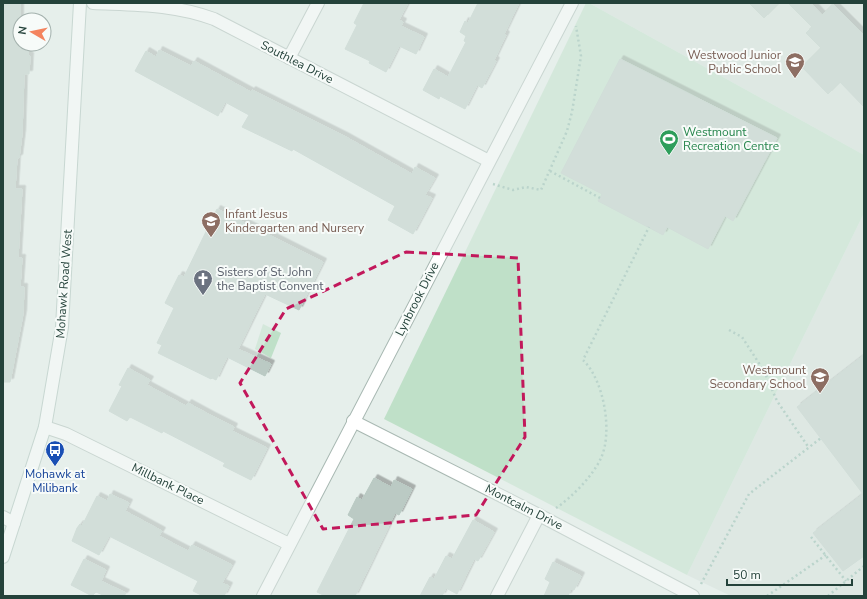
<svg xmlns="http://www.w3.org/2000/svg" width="867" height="599" font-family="'Nunito Sans',sans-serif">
<defs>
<filter id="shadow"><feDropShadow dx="3.5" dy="-3.5" stdDeviation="0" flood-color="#0004"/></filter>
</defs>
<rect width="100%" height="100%" fill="#e6efeb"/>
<g fill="#d4dfda">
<path d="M589 3H864V155Z"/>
<path d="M864 213V596H731L687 575Z"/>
</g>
<g fill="#bfe0c8">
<path d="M586 3H589L864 155V213L687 575 384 419Z"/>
<path d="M263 324 281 333 271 358 255 349Z"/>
</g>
<g fill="#bbcac4" stroke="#b8c9c2" filter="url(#shadow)">
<path d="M3 3H20V44H29L28 56H30L29 74H24L22 134 19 158H17L15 189H22L18 258H22L20 287H24L23 314 10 382H3Z"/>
<path d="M364 3H408L399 20 403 22 401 26 424 37 416 54 399 46 386 72 369 63 370 61 345 49 357 25 354 23Z"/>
<path d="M478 3H519L504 34 506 35 494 60 496 61 482 88 477 85 465 109 440 96 439 99 423 90 434 69 448 77 466 42 464 41 466 36 460 32 465 21 468 23Z"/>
<path d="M749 3H779L764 18Z"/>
<path d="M788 3H811L822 15 833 4 864 35V107L840 82 828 94 802 67 821 48 806 33 812 27Z"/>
<path d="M159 50 191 66 194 61 251 92 252 90 346 137 412 174 415 167 435 178 425 195 432 198 413 234 388 220 395 206 293 149 292 151 242 127 249 115 225 102 218 116 135 71 146 51 156 57Z"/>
<path d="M620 59 777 138 733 221 725 216 708 249 667 227 663 235 598 201 602 194 561 173Z"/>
<path d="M217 209 323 262 299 310 265 294 238 349 271 364 265 376 227 357 216 380 212 378 211 379 158 353 162 345 157 343 174 308 165 303 179 275 184 277Z"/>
<path d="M864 355V556L843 571 813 533 863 494 797 407Z"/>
<path d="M128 368 150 380 147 385 186 406 188 403 212 416 234 427 232 431 267 448 251 480 223 466 225 463 163 431 162 433 130 417 127 421 109 411 122 386 119 385Z"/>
<path d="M374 478 391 487 394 480 412 489 399 515 395 513 355 596H325L317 592 354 519 348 515 357 497 362 500Z"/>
<path d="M110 494 129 503 125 511 162 531 159 536 188 551 192 545 232 565 222 583 229 586 224 596H203L193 591 198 581 109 536 99 555 72 541 77 528 80 524 82 526 97 496 107 501Z"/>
<path d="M473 520 494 532 478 561 474 559 457 594 446 588 442 596H420L430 577 434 579 446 556 452 559Z"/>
<path d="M84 559 106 570 101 581 126 593 124 596H105L96 592 92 596 71 585Z"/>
<path d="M553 562 581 576 574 590 571 589 568 596H544L550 582 545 579Z"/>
</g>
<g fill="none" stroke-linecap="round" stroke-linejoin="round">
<defs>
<g id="street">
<path d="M93 3C137 5 172 4 214 19L489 161"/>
<path d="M289 58 318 3"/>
<path d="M353 421 539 515 693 596"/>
<path d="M45 427 66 434 289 544"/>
<path d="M3 517 14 523"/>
<path d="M263 596 572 3"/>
<path d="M497 596 539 515"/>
</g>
<path id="secondary" d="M3 557 45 427 62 327 80 3"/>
</defs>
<use href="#street" stroke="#a8b8b2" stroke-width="14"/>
<use href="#secondary" stroke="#a4bbb3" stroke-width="14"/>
<g stroke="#86b3a5" stroke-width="2.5" stroke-dasharray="2 3" stroke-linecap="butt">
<path d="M550 171 600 198"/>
<path d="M493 184 513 190 526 187 541 190 567 131 572 112 581 56 576 26"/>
<path d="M729 330 742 337 764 371 777 401 809 448"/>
<path d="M556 508C571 498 593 476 601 458 613 432 604 380 583 360L649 227"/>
<path d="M811 537 846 581"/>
<path d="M701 584 749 494 821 438"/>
<path d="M767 596 826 555"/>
<path d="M828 596 864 566"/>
</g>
<use href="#street" stroke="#fff" stroke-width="12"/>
<use href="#secondary" stroke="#fff" stroke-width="12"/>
</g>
<path d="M0 0H867V599H0ZM406 252 518 258 525 437 476 515 323 529 240 383 286 309Z" fill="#e6efeb" fill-opacity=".55" fill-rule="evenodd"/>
<path fill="none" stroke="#c2185b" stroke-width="3" stroke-dasharray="8 5" stroke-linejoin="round" d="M406 252 518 258 525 437 476 515 323 529 240 383 286 309Z"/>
<defs>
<symbol id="school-pin" viewBox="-11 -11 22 30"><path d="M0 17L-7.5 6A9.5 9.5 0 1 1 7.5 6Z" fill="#8d6e63" stroke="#f7fbf9"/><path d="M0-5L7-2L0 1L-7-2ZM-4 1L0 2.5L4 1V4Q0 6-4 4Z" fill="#fff"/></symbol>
<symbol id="stadium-pin" viewBox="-11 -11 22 30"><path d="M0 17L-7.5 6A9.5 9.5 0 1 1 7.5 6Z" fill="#2e9e5b" stroke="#f7fbf9"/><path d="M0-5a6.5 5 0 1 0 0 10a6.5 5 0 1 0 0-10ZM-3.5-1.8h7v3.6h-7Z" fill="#fff"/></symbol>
<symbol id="church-pin" viewBox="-11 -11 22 30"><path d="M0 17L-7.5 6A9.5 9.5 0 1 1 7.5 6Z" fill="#6b7280" stroke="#f7fbf9"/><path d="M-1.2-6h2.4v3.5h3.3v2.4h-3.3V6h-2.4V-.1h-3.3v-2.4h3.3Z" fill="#fff"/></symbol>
<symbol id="bus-pin" viewBox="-11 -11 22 30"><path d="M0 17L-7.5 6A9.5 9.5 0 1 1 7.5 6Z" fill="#1a4fb4" stroke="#f7fbf9"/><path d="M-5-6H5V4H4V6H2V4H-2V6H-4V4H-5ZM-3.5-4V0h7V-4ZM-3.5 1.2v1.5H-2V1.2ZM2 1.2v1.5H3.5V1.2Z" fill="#fff"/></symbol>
</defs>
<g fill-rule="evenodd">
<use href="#school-pin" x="784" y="51" width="22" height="30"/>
<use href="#stadium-pin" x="658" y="128" width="22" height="30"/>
<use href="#school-pin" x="200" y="210" width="22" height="30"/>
<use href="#church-pin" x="192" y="268" width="22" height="30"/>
<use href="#school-pin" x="809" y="366" width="22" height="30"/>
<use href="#bus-pin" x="44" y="439" width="22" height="30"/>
</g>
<g text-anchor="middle" stroke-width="4" stroke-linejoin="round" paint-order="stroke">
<g font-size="12" fill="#785e54" stroke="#f7fbf9" text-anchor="end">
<text x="781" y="59">Westwood Junior<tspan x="781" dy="14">Public School</tspan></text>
<text x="225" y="218" text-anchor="start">Infant Jesus<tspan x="225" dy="14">Kindergarten and Nursery</tspan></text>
<text x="806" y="374">Westmount<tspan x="806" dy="14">Secondary School</tspan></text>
</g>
<g font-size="12" fill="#24423a" stroke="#f7fbf9">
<text transform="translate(297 62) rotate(27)" y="4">Southlea Drive</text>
<text transform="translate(64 284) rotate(-86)" y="4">Mohawk Road West</text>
<text transform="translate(417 299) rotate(-63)" y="4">Lynbrook Drive</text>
<text transform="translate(168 484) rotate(26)" y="4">Millbank Place</text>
<text transform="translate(524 507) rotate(27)" y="4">Montcalm Drive</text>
</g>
<g font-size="12" fill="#27864d" stroke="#f7fbf9" text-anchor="start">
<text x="683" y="136">Westmount<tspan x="683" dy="14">Recreation Centre</tspan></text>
</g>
<g font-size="12" fill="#5b616d" stroke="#f7fbf9" text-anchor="start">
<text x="217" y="276">Sisters of St. John<tspan x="217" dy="14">the Baptist Convent</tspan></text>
</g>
<g font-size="12" fill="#164399" stroke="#f7fbf9">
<text x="55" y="478">Mohawk at<tspan x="55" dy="14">Milibank</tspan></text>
</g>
</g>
<rect width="867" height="599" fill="none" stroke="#24423a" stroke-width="8"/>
<g transform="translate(32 32) rotate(279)"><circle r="19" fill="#f7fbf9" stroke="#a3b1ad"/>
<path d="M0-3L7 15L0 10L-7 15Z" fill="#f4845f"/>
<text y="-6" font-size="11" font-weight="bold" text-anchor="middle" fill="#24423a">N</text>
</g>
<path d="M727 579v6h125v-6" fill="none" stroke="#24423a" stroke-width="2"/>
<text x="733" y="579" font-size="12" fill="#24423a" stroke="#f7fbf9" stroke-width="3" paint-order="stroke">50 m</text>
</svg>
